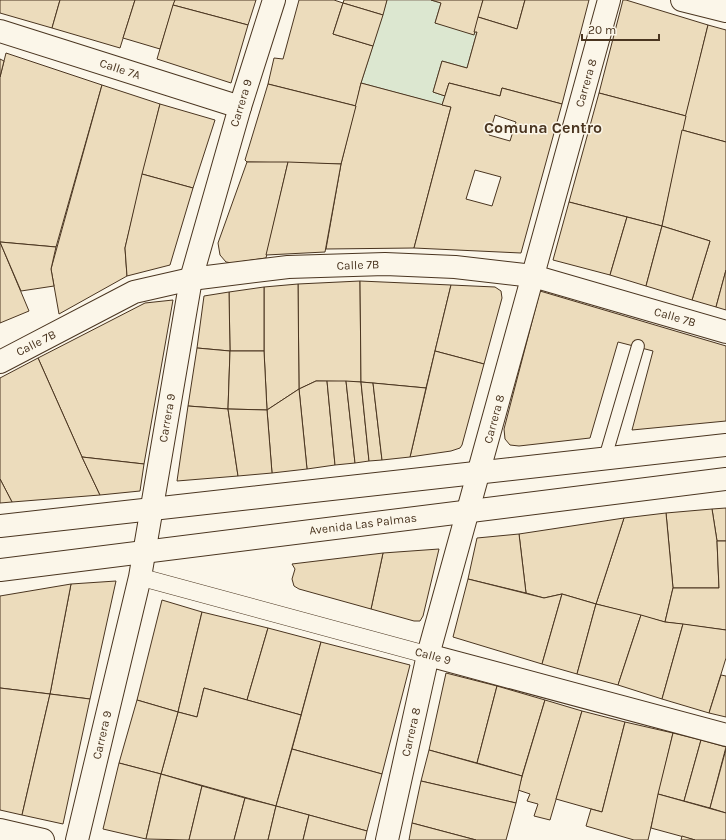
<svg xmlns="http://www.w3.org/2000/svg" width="726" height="840" font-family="Karla,sans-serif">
<rect width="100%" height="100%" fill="#fbf6e9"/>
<path fill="#dce7d0" stroke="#887966" d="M387 0H431L441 3 435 23 477 32 467 68 442 61 433 92 445 96 442 105 361 83Z"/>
<g fill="#ecdcbc" stroke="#4a3520" fill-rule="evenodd">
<path d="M0 0H60L52 28 0 13Z"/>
<path d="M60 0H135L120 48 52 28Z"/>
<path d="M135 0H175L160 49 123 38Z"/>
<path d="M175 0H256L248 25 173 5Z"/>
<path d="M299 0H334L343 3 333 34 373 46 361 83 356 106 268 84 274 58 283 59Z"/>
<path d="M344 0H387L383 15 343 3Z"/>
<path d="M431 0H483L474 35 435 23 441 3Z"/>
<path d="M483 0H525L517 29 478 17Z"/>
<path d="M525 0H589L562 104 502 88 500 96 449 83 445 96 433 92 442 61 467 68 477 32H474L478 17 517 29Z"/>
<path d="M623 0H626L708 25 686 116 599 93Z"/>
<path d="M343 3 383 15 373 46 333 34Z"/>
<path d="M173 5 248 25 231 83 157 59Z"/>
<path d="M708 25 726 30V142L682 130Z"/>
<path d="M6 53 102 85 56 247 0 242V77Z"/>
<path d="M0 59 4 61 0 77Z"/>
<path d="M361 83 451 107 414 248 326 249 341 164Z"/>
<path d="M449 83 500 96 502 88 562 104 521 253 414 248 451 107 442 105ZM495 115 516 122 510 141 489 135ZM475 170 501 177 492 206 466 199Z"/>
<path d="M268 84 356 106 341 164 247 162 245 160Z"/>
<path d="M102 85 160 104 125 248 127 276 59 314 51 269Z"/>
<path d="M599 93 686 116 662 226 569 202Z"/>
<path d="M160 104 215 120 193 188 142 174Z"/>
<path d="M682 130 726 142V270L716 307 692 300 710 241 662 226Z"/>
<path d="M247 162H288L266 258 232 263 226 262 220 255 218 243Z"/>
<path d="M288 162 341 164 325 252 266 255Z"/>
<path d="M142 174 193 188 170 265 127 276 125 248Z"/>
<path d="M569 202 627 217 610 275 553 260Z"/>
<path d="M627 217 662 226 646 286 610 275Z"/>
<path d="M662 226 710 241 692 300 646 286Z"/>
<path d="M0 242 29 311 0 323Z"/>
<path d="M0 242 56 247 51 269 54 286 21 291Z"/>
<path d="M726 270V310L716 307Z"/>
<path d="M360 281 361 382 316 381 299 389 298 284Z"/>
<path d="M360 281 451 285 426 388 361 382Z"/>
<path d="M298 284 299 389 267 410 264 351V287Z"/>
<path d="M451 285 495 287 501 291 502 298 484 364 435 351Z"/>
<path d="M264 287V351H230L229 292Z"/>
<path d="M540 291 726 346V421L632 430 653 351 618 342 590 438 519 446 510 445 505 439 504 429Z"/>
<path d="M229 292 230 351 197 348 204 296Z"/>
<path d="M173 300 144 464 82 457 38 358 145 303Z"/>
<path d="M197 348 230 351 228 409 188 406Z"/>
<path d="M230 351H264L267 410 228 409Z"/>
<path d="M435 351 484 364 462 445 460 448 451 451 410 457Z"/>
<path d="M38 358 82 457 100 495 12 502 0 479V378Z"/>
<path d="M316 381H327L335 465 307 469 299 389Z"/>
<path d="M327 381H346L355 463 335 465Z"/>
<path d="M346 381 361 382 369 461 355 463Z"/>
<path d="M361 382 373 383 382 460 369 461Z"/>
<path d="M373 383 426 388 410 457 382 460Z"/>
<path d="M299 389 307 469 272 473 267 410Z"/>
<path d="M188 406 228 409 238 476 177 481Z"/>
<path d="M228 409 267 410 272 473 238 476Z"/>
<path d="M82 457 144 464 140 491 100 495Z"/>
<path d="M0 479 12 502 0 503Z"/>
<path d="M726 508V541H717L712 509Z"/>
<path d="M712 509 717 541 719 588H673L666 513Z"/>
<path d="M666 513 673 588 665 622 596 604 624 518Z"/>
<path d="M624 518 596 604 562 594 544 598 526 593 519 534Z"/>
<path d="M519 534 526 593 468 579 477 538Z"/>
<path d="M717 541H726V630L665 622 673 588H719Z"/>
<path d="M439 549 423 616 420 621H414L371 609 383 553Z"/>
<path d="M383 553 371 609 299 589 294 586 292 579 295 569 292 564Z"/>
<path d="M468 579 544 598 562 594 542 664 453 637Z"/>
<path d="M116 581 90 699 50 694 71 584Z"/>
<path d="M71 584 50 694 0 688V596Z"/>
<path d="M562 594 596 604 577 674 542 664Z"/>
<path d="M162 600 202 612 178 712 137 700Z"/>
<path d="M596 604 641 615 618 685 577 674Z"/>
<path d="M202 612 268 628 247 700 204 688 197 717 178 712Z"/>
<path d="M641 615 665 622 683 624 662 699 618 685Z"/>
<path d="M683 624 726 630V658L709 713 662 699Z"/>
<path d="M268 628 321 642 301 715 247 700Z"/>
<path d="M321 642 410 665 382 774 292 749Z"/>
<path d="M446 673 497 686 477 763 429 750Z"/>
<path d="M721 675 726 676V717L709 713Z"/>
<path d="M497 686 545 700 522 776 477 763Z"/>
<path d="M0 688 50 694 22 815 0 810Z"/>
<path d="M204 688 301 715 276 806 161 774 178 712 197 717Z"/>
<path d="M50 694 90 699 63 824 22 815Z"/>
<path d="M137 700 178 712 161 774 119 763Z"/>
<path d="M545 700 582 711 550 820 534 816 538 804 527 801 530 794 518 790Z"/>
<path d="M582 711 625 722 602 812 556 799Z"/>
<path d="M625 722 673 733 648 840H634L586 826 591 809 602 812Z"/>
<path d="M673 733 701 740 684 801 658 794Z"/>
<path d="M701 740 726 747 710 808 684 801Z"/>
<path d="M292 749 382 774 367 831 276 806Z"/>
<path d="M726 749V813L710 808Z"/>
<path d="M429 750 522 776 516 803 421 781Z"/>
<path d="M119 763 161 774 146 839 103 829Z"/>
<path d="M161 774 202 786 189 840 146 839Z"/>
<path d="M421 781 516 803 506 840H476L412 823Z"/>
<path d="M202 786 245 798 234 840H189Z"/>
<path d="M658 794 726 813V840H695L651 828Z"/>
<path d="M245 798 276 806 268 840H234Z"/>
<path d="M276 806 309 815 303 840H268Z"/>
<path d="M309 815 367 831 365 840H303Z"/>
<path d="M412 823 476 840H409Z"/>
<path d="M682 836 695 840H681Z"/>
</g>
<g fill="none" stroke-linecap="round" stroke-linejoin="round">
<defs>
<path id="service" d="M605 458 638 346"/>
<path id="pedestrian" d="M140 577 428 655"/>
<g id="minor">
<path d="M682 0 726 11"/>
<path d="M0 31 240 107"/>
<path d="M0 362 134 292 191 279 288 267 385 264 455 267 533 276 726 332"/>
<path d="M428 655 726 735"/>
<path d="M0 830 43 840"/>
<path d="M77 840 140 577 191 279 240 107 274 0"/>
<path d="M387 840 428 655 609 0"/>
</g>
<g id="primary">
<path d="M0 526 726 445"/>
<path d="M0 570 726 479"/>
</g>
</defs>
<use href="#service" stroke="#4a3520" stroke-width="14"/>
<use href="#pedestrian" stroke="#4a3520" stroke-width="18"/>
<use href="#minor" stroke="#4a3520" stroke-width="24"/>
<use href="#primary" stroke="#4a3520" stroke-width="24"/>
<use href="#service" stroke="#fbf6e9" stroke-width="12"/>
<use href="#pedestrian" stroke="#fbf6e9" stroke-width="17"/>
<use href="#minor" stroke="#fbf6e9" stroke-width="22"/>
<use href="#primary" stroke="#fbf6e9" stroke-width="22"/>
</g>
<g text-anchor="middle" stroke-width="3" stroke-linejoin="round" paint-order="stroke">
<g font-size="12" fill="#4a3520" stroke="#fbf6e9">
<text transform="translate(120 69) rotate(18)" y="4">Calle 7A</text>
<text transform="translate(586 83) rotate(-74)" y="4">Carrera 8</text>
<text transform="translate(241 103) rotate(-73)" y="4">Carrera 9</text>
<text transform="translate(358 265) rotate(-2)" y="4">Calle 7B</text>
<text transform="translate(675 317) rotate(16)" y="4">Calle 7B</text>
<text transform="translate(36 343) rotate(-27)" y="4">Calle 7B</text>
<text transform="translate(167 418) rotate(-80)" y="4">Carrera 9</text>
<text transform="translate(494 419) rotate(-75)" y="4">Carrera 8</text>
<text transform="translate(363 524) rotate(-7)" y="4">Avenida Las Palmas</text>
<text transform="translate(433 656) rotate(15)" y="4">Calle 9</text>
<text transform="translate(411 732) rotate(-77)" y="4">Carrera 8</text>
<text transform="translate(102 735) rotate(-77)" y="4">Carrera 9</text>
</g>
<g font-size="16" font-weight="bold" fill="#4a3520" stroke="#fbf6e9">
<text x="543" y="133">Comuna Centro</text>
</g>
</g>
<path d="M582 34v6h77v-6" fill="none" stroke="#4a3520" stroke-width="2"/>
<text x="588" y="34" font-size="12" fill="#4a3520" stroke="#fbf6e9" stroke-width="3" paint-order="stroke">20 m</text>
</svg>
